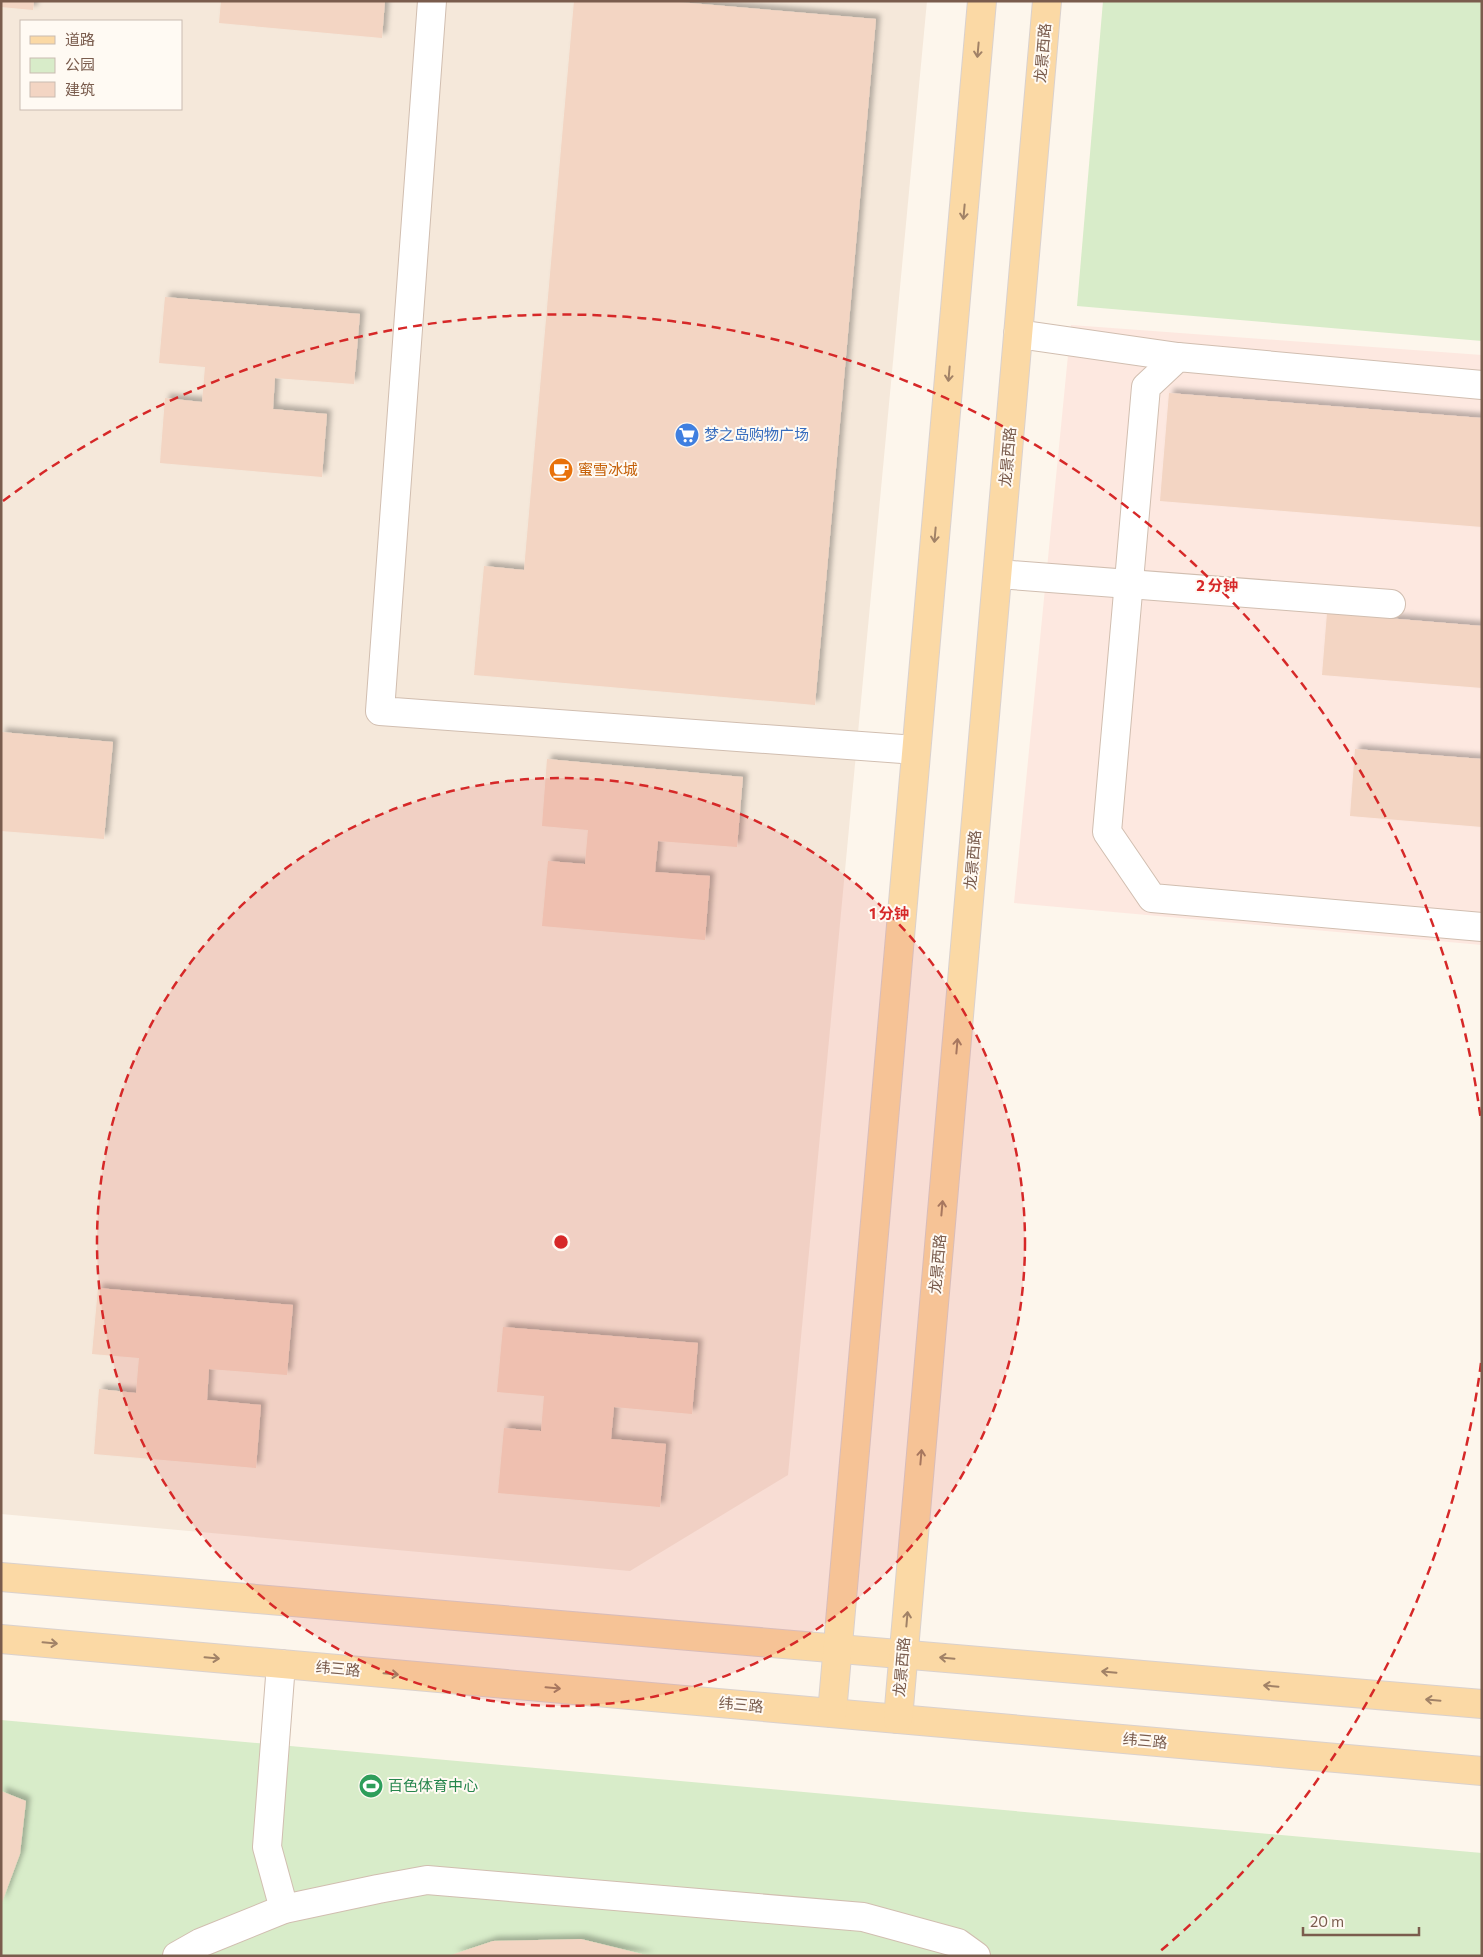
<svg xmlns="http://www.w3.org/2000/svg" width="1483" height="1957" font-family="Commissioner,'Noto Sans SC',sans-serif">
<defs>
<filter id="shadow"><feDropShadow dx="4.5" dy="-4.5" stdDeviation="2.5" flood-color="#0004"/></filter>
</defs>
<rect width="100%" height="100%" fill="#fdf6ec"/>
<path fill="#f5e8da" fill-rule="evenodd" d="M1 1H927L788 1475 630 1571 1 1514ZM21 21H181V109H21Z"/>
<path fill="#fde8e0" d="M1071 325 1482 355V945L1014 903Z"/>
<g fill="#d8ecc9">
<path d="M1103 1H1482V341L1077 306Z"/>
<path d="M1 1720 1482 1853V1956H1Z"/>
</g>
<g fill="#f3d5c3" filter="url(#shadow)">
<path d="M1 1H34L33 10 1 7Z"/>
<path d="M221 1H385L382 38 219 23Z"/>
<path d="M574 1H667L876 19 815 705 474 675 484 566 524 570Z"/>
<path d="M165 297 360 314 354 384 275 378 273 409 327 414 322 477 160 463 165 398 202 402 205 367 159 363Z"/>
<path d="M1169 393 1482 418V527L1160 501Z"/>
<path d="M1327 613 1482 626V688L1322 675Z"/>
<path d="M1 732 113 742 104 839 1 831Z"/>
<path d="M1355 749 1482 759V827L1350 816Z"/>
<path d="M547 759 743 777 737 847 658 841 655 872 710 876 705 940 542 926 548 861 585 864 588 830 542 826Z"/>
<path d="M98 1288 293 1305 287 1375 209 1369 207 1400 261 1405 256 1468 94 1454 99 1389 136 1393 139 1358 92 1354Z"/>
<path d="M503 1327 698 1343 692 1414 614 1407 611 1439 666 1444 660 1507 498 1493 504 1428 541 1431 544 1396 497 1392Z"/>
<path d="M1 1791 26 1801 20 1854 1 1905Z"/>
<path d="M581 1939 650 1956 451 1955 493 1941Z"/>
</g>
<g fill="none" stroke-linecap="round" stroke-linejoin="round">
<defs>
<g id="minor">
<path d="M432 1 380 711 916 750"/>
<path d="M1018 334 1178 357"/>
<path d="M1482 385 1178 357 1146 387 1107 832 1152 898 1482 927"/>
<path d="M998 574 1391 604"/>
<path d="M281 1664 267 1847 284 1909"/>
<path d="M177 1956 200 1943 284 1909 378 1889 427 1880 863 1917 958 1943 976 1956"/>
</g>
<g id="major">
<path d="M1 1577 1482 1704"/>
<path d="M1 1639 1482 1771"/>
<path d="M832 1713 982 1"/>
<path d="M898 1719 1047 1"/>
</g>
</defs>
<use href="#minor" stroke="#d1beb0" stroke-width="30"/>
<use href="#major" stroke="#dad1cd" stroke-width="30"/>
<use href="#minor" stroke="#fff" stroke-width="28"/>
<use href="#major" stroke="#fbd9a5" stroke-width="28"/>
</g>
<defs><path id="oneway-shaft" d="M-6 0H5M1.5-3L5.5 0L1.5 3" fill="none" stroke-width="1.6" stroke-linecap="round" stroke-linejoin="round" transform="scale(1.25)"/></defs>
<g stroke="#a18267">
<use href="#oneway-shaft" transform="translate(978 50) rotate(95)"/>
<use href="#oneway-shaft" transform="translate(964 212) rotate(95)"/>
<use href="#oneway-shaft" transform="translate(949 374) rotate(95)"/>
<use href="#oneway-shaft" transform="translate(935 535) rotate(95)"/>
<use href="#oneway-shaft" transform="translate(957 1046) rotate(-85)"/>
<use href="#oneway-shaft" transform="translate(942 1208) rotate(-85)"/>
<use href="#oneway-shaft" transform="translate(921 1457) rotate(-85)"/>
<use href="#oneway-shaft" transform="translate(907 1619) rotate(-85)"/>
<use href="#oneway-shaft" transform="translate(50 1643) rotate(5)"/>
<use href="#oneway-shaft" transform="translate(212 1658) rotate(5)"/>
<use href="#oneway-shaft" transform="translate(947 1658) rotate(-175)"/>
<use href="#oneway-shaft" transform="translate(1109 1672) rotate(-175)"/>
<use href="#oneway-shaft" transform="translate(391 1674) rotate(5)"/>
<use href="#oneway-shaft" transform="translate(1271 1686) rotate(-175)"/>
<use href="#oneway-shaft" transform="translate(553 1688) rotate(5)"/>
<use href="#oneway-shaft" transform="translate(1433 1700) rotate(-175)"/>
</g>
<circle cx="561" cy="1242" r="464" fill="#d62828" fill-opacity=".12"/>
<g fill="none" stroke="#d62828" stroke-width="2.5" stroke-dasharray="9 6">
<circle cx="561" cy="1242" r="464"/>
<path d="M1481 1363A928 928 0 0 1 1158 1953M3 501A928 928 0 0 1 1481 1121"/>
</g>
<defs>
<symbol id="supermarket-disc" viewBox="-11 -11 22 22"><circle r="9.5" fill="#3f7fe0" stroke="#fffaf3"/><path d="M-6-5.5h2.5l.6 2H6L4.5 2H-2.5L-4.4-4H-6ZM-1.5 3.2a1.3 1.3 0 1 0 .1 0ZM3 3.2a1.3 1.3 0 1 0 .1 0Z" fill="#fff"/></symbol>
<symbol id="cafe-disc" viewBox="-11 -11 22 22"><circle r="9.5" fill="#e8710a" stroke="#fffaf3"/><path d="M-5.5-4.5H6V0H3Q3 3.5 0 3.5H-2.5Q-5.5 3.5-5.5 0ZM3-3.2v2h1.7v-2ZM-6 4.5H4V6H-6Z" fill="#fff"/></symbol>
<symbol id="stadium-disc" viewBox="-11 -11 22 22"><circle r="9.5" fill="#2e9e5b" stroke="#fffaf3"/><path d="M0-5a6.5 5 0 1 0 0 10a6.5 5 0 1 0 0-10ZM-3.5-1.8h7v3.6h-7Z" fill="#fff"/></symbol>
</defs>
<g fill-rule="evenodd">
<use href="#supermarket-disc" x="673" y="421" width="28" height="28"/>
<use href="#cafe-disc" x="547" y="456" width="28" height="28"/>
<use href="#stadium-disc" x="357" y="1772" width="28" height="28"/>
</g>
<g text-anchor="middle" stroke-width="4" stroke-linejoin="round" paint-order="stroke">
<g font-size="15" fill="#7a5c4d" stroke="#fffaf3">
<text transform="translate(1043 53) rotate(-85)" y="5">龙景西路</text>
<text transform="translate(1008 457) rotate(-85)" y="5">龙景西路</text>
<text transform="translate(973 860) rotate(-85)" y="5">龙景西路</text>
<text transform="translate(938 1264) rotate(-85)" y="5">龙景西路</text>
<text transform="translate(902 1667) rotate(-85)" y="5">龙景西路</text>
<text transform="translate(338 1669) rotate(5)" y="5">纬三路</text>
<text transform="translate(741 1705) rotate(5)" y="5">纬三路</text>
<text transform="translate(1145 1741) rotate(5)" y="5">纬三路</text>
</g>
<g font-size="15" fill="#366cbe" stroke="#fffaf3" text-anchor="start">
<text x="704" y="440">梦之岛购物广场</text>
</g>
<g font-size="15" fill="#c56008" stroke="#fffaf3" text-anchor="start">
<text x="578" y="475">蜜雪冰城</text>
</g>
<g font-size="15" fill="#27864d" stroke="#fffaf3" text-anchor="start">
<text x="388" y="1791">百色体育中心</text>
</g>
</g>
<circle cx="561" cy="1242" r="8" fill="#d62828" stroke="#fffaf3" stroke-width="2.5"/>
<g font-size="15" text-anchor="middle" font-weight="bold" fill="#d62828" stroke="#fffaf3" stroke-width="4" stroke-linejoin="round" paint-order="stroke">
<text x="1217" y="591">2 分钟</text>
<text x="889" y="919">1 分钟</text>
</g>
<rect width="1483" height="1957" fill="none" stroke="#7a5c4d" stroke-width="5"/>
<rect x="20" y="20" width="162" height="90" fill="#fffaf3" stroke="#cabbb1"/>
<rect x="30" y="36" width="25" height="8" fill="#fbd9a5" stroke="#cabbb1"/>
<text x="65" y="45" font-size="15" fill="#7a5c4d">道路</text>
<rect x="30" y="58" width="25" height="15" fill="#d8ecc9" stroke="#cabbb1"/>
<text x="65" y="70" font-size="15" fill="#7a5c4d">公园</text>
<rect x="30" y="82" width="25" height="15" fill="#f3d5c3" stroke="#cabbb1"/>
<text x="65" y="95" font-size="15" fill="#7a5c4d">建筑</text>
<path d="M1303 1927v8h116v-8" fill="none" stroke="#7a5c4d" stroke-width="2.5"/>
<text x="1310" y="1927" font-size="15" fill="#7a5c4d" stroke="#fffaf3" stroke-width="4" paint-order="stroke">20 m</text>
</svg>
